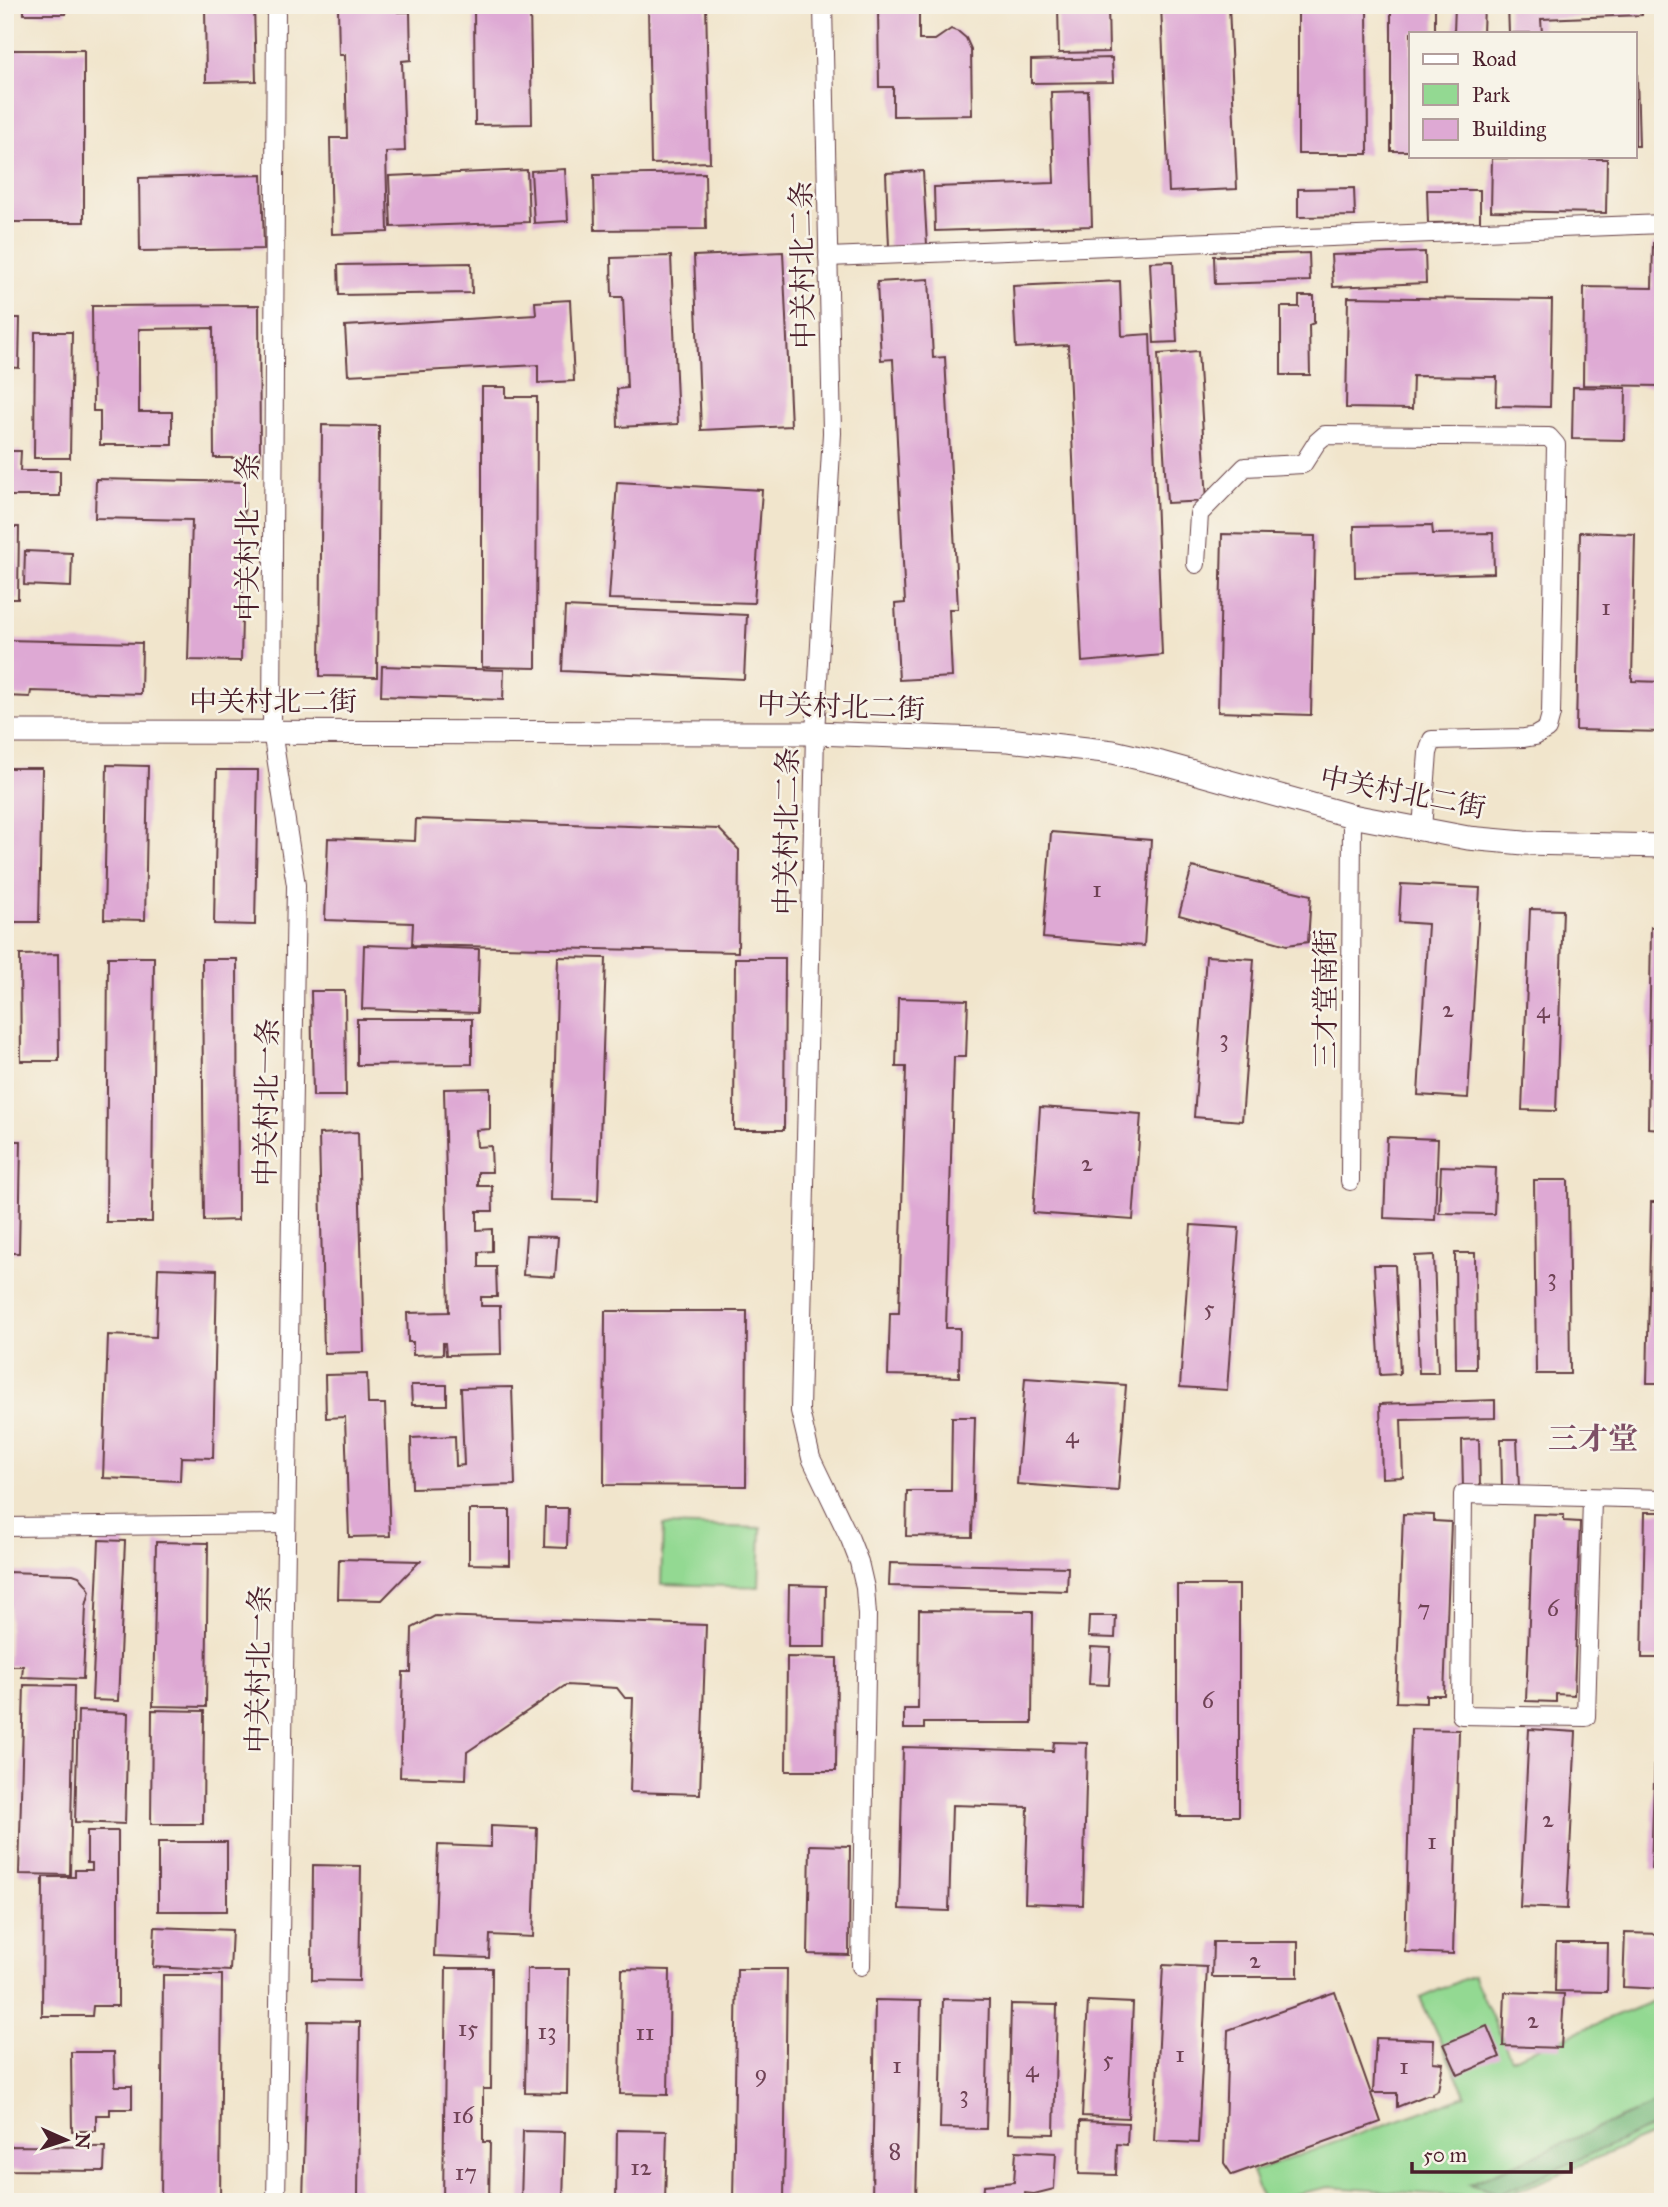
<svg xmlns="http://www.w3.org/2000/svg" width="1668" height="2207" font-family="'IM FELL Great Primer','Noto Serif SC',serif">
<rect width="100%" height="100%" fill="#f7f3e8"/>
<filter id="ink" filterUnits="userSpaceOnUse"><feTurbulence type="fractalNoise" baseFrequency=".0143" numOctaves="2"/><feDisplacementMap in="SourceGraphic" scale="14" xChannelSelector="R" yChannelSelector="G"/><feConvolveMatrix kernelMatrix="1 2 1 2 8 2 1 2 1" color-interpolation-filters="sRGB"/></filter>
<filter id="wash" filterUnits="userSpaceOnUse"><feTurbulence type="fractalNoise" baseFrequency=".00686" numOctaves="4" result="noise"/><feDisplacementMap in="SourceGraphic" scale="28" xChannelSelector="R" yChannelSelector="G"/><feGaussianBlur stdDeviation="1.57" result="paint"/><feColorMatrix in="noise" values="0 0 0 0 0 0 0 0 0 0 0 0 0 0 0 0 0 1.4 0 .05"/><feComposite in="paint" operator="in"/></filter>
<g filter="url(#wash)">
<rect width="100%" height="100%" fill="#f1e5cc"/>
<g fill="#93d992" stroke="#6e7c5e" stroke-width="2">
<path d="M663 1525 761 1528 759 1587 661 1584Z"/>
<path d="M1473 1975 1511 2059 1663 1997V2130L1499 2199 1329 2187 1263 2201 1252 2172 1466 2096 1420 1998Z"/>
</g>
<path fill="#76b97c" stroke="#606c54" stroke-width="2" d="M1663 2100V2122L1500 2194 1469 2184Z"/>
<g id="blocks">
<g fill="#dea9d4">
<rect x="24" y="5" width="42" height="9"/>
<path d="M205 5H254L256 81 206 82Z"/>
<path d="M344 5H398V12H410L411 60 402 61 405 151 386 152 388 232 332 234 330 138H347L345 55H339L338 7Z"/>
<path d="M474 5H530L532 124 475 125Z"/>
<path d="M648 5H706L710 162 651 164Z"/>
<path d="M878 5H919V40H935L951 29 959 32 966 38 971 49 972 115 893 116V87H879Z"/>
<path d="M1058 5H1108L1109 52 1059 53Z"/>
<path d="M1161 5H1229L1237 189 1169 192Z"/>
<path d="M1298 5H1367L1368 154H1298Z"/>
<path d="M1391 5H1435V33H1411V151H1391Z"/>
<path d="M1455 5H1484L1483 33H1454Z"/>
<path d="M1508 5H1642V15L1541 19 1542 33H1509Z"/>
<rect x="5" y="50" width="79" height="172"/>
<path d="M1112 58 1113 82 1031 83V60Z"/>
<path d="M1635 74H1637L1639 146H1635Z"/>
<path d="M1088 91 1092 226 935 231 934 187 1054 183 1051 92Z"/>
<path d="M1492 158 1607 159 1606 213 1491 211Z"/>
<path d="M565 169 568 221 534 223 531 171Z"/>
<path d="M527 170 529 222 391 227 389 176Z"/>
<path d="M923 171 927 245 889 247 886 173Z"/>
<path d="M705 173 706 229 595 230 594 175Z"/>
<path d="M262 175 264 249 140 251 139 178Z"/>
<path d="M1354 188 1355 216 1298 217V189Z"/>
<path d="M1427 190H1480V222L1428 223Z"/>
<path d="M1653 243H1663V386L1583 385 1584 287 1652 288Z"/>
<path d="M783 252 791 426 701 430 694 256Z"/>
<path d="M1425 252 1426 283 1333 287 1331 255Z"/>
<path d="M1309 253 1310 281 1215 284 1214 256Z"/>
<path d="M671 256 678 424 618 427 617 389 627 388 623 297H612L611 258Z"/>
<path d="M1173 261 1177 342 1154 343 1150 262Z"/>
<path d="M471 263 472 293 339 295 338 265Z"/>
<path d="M929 279 933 358 945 357 958 609H949L952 677 899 680 895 604 905 603 893 359 881 360 877 282Z"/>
<path d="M1120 281 1122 336 1150 334 1162 655 1082 662 1068 345 1016 348 1013 286Z"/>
<path d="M1299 296H1314V323L1309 325 1310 375H1281V307H1299Z"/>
<path d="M1348 297 1552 300 1550 407 1496 406 1497 377 1413 376 1412 409 1346 408Z"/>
<path d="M570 300 574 381 538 383V365L348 375 345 326 536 315 535 302Z"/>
<path d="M259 305 260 458H214L213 328 139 329V412H172V445H100V411H93L92 306Z"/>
<path d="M5 318H20L19 368 5 367Z"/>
<path d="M35 332H72L70 458H34Z"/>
<path d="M1198 351 1207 501 1167 503 1158 354Z"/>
<path d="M482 387H506V397H537L536 668 482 667Z"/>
<path d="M1573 387 1626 388 1625 440 1572 439Z"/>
<path d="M322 425 379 426 377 677 320 676Z"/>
<path d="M5 451H21L20 471H60V496H5Z"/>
<path d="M96 479 245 482 241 661 188 660 192 520 95 518Z"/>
<path d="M617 482 762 490 754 603 609 599Z"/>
<path d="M1432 525 1433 534 1493 533 1494 573 1355 577 1354 526Z"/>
<path d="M5 527H19L18 599H5Z"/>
<path d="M1580 532 1635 534 1632 681 1663 682V732L1576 730Z"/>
<path d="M1222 534 1315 536 1311 715 1218 712Z"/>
<path d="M25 551 72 553 71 587 24 585Z"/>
<path d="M565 607 747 615 744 679 562 671Z"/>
<path d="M5 640 142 643 141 694 31 691 30 697 5 696Z"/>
<path d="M382 666 504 670 503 700 381 696Z"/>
<path d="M107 765 148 766 145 920 104 919Z"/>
<path d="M5 768H42L39 922H5Z"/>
<path d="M217 770H258L255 925 214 924Z"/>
<path d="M416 819 719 829 739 850 738 952 412 945 413 923 325 920 328 838 415 841Z"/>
<path d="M1051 832 1151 840 1144 946 1043 938Z"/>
<path d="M1192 867 1311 895 1308 942 1287 945 1179 915Z"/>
<path d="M1401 884 1480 888 1468 1098 1418 1095 1428 924 1399 922Z"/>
<path d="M1530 909 1563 910 1556 1111 1522 1110Z"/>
<path d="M1651 927H1663V1129L1648 1128Z"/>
<path d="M364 945 479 949 477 1013 362 1009Z"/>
<path d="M58 954 59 1061H21L20 955Z"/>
<path d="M1206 956 1254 959 1242 1121 1194 1117Z"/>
<path d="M108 957H154L152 1222H106Z"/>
<path d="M558 957 606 958 598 1201 551 1200Z"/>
<path d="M735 958H785L784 1130H734Z"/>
<path d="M202 959H237L238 1220 204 1221Z"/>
<path d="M311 991H345L346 1096H313Z"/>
<path d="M898 998 968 1000 966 1057H954L946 1328H960L959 1377 888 1375 890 1313H899L906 1067H896Z"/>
<path d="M357 1019H472V1064L357 1065Z"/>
<path d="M490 1088V1129L476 1130 477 1147 491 1146 492 1172H478V1186H492L493 1211H477V1230L492 1229V1251L479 1252V1267H496L497 1297H481V1306H500L501 1354 446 1355 445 1343H443V1354L413 1355V1342H408L407 1313 449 1312 444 1089Z"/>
<path d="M1040 1107 1141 1114 1133 1220 1033 1213Z"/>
<path d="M358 1132 364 1352 324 1353 319 1134Z"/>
<path d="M1387 1137 1438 1139 1435 1220 1384 1218Z"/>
<path d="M5 1141H21L19 1253H5Z"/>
<path d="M1441 1166 1496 1168 1494 1214 1439 1213Z"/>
<path d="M1534 1180H1568L1570 1374H1536Z"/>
<path d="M1651 1202H1663V1383H1647Z"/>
<path d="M1191 1225 1239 1228 1227 1390 1180 1387Z"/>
<path d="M526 1236 558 1237 555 1277 523 1275Z"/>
<path d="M1455 1253H1475L1476 1369H1456Z"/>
<path d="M1434 1255 1438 1373H1419L1415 1256Z"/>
<path d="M1374 1265H1395L1400 1374 1380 1375Z"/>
<path d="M158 1268 217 1270 213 1458 181 1457 180 1481 103 1478 108 1335 156 1337Z"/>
<path d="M605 1311H747L746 1486 604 1485Z"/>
<path d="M367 1374 368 1404H385L390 1536 349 1537 345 1417 326 1418 325 1375Z"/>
<path d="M1025 1378 1126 1385 1118 1491 1017 1484Z"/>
<path d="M411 1385H447V1405H412Z"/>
<path d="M512 1387 515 1485 412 1488 411 1438 455 1436 456 1466 464 1465 461 1388Z"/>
<path d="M1495 1400V1418L1401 1420 1403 1477 1382 1478 1380 1404Z"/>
<path d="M952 1417H975L972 1537 906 1536 907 1491H951Z"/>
<path d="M1479 1439 1480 1488 1463 1489 1462 1440Z"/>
<path d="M1501 1439H1517L1519 1488H1502Z"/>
<path d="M545 1508H568L567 1548 544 1547Z"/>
<path d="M469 1510H510V1565L469 1564Z"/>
<path d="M1645 1512H1663V1658H1642Z"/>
<path d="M1403 1514 1434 1515V1521L1451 1522 1444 1695H1426V1703L1396 1702Z"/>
<path d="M1533 1514 1564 1515V1521L1580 1522 1574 1695 1556 1694V1702L1526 1701Z"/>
<path d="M99 1540 125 1541 118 1701 92 1700Z"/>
<path d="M156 1542 208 1543 206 1707 153 1706Z"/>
<path d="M339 1559 420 1561 382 1600 338 1599Z"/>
<path d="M890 1563 1068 1567 1067 1591 889 1586Z"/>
<path d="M5 1572 73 1574 79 1576 86 1584 90 1591 86 1606 83 1679 22 1677 23 1666H8L10 1606H5Z"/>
<path d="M789 1585 826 1586 825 1647H788Z"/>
<rect x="1177" y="1585" width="62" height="231"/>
<path d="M919 1610 1033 1611 1032 1723H924V1729H904V1709H918Z"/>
<path d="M435 1616 706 1625 700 1794 630 1792 633 1698H625L617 1688 566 1685 467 1752 466 1779 400 1777 403 1672H411L412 1628Z"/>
<path d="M1089 1616H1116L1115 1638 1088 1637Z"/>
<path d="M1091 1647 1111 1648 1109 1685 1089 1684Z"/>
<path d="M787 1657 837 1658 836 1771H786Z"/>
<path d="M24 1685 74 1686 70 1875 19 1874Z"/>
<path d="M152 1710 204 1711 203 1824H151Z"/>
<path d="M78 1711 128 1713 125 1824 75 1822Z"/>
<path d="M1656 1724H1663V1870L1651 1869Z"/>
<path d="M1411 1729 1459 1730 1453 1954 1405 1952Z"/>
<path d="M1529 1729 1576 1732 1567 1909 1520 1907Z"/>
<path d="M1054 1742 1087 1743 1083 1905 1025 1903 1028 1807 952 1805 949 1911 899 1909 903 1747 1053 1751Z"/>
<path d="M491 1826 537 1828 533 1937 490 1935 489 1958 434 1956 438 1845 491 1847Z"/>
<path d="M87 1831H118V2006H93L92 2016H42L43 1877H75V1870H92V1863H87Z"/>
<rect x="158" y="1842" width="69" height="69"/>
<path d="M810 1845 850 1846 849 1955 808 1954Z"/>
<path d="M313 1865 361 1866 359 1981 312 1980Z"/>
<path d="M155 1927 232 1930 230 1971 153 1967Z"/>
<path d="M1625 1933 1663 1934V1989L1623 1987Z"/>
<path d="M1213 1942H1298V1977H1212Z"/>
<path d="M1556 1943H1608L1607 1992 1555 1991Z"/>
<path d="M1163 1965 1207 1967 1198 2143 1154 2141Z"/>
<path d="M446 1968H492L491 2089H483V2142H490L489 2202H443Z"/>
<path d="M527 1969H569L567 2094 525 2093Z"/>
<path d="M622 1969 670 1970 668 2095 620 2094Z"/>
<path d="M737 1969H787L784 2202H733Z"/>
<path d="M163 1975H222L220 2202H161Z"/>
<path d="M1335 1992 1381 2122 1232 2175 1224 2163 1228 2030Z"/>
<path d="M1505 1992 1564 1994 1561 2048 1503 2046Z"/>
<path d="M943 1999 989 2000 986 2129 940 2128Z"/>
<path d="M875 2000 921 2001 916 2202H872Z"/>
<path d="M1088 2001 1133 2003 1128 2118 1082 2116Z"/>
<path d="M1011 2004 1057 2005 1054 2134 1008 2133Z"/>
<path d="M308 2021 360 2022 358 2197 372 2198V2202H303Z"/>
<path d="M1487 2026 1500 2057 1458 2075 1444 2044Z"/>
<path d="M1376 2038 1434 2040 1433 2062 1443 2063 1438 2090 1432 2093V2095H1427L1397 2107V2093H1373Z"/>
<path d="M71 2052H114L115 2086H132V2109H110V2115H96V2131H72Z"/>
<path d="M1080 2121 1128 2123 1127 2145 1117 2144 1116 2175 1079 2174Z"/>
<path d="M617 2130 667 2131 665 2202H616Z"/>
<path d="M523 2131 565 2132 563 2202H521Z"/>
<path d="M7 2146 105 2147 104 2171 6 2170Z"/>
<path d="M1016 2151 1056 2153 1054 2189 1034 2194 1025 2193 1024 2202H983L984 2185 1014 2182Z"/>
<path d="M1334 2195 1396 2199V2202H1334Z"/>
</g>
</g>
</g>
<g filter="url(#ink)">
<use href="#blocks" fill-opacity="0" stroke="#633d43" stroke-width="2"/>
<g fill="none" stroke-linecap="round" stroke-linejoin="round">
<defs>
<g id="minor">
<path d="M823 5 832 433 815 733 800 1411 811 1458 850 1539 859 1562 865 1588 867 1615 861 1966"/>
<path d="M828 257 1663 224"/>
<path d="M1196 564 1199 514 1245 467 1303 464 1317 442 1325 435 1549 437 1556 445 1551 714 1547 729 1535 736 1524 738 1432 740 1428 753 1422 828"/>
<path d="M1350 1181 1352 816"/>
<path d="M1592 1499 1586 1717 1461 1715 1463 1494 1663 1499"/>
<path d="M5 1527 286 1524"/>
<path d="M276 2202 296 885 272 731 276 5"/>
</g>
<path id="tertiary" d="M5 732 815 733 1008 740 1113 752 1161 763 1352 816 1468 838 1524 843 1663 846"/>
</defs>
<use href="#minor" stroke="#633d43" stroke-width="20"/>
<use href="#tertiary" stroke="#633d43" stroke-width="25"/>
<use href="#minor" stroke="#fff" stroke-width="18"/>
<use href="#tertiary" stroke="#fff" stroke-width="23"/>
</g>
</g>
<g text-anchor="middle" stroke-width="5" stroke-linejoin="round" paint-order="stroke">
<g font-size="24" fill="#6f4255">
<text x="1606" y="615">1</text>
<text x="1097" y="897">1</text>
<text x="1448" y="1017">2</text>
<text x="1543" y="1018">4</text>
<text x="1224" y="1046">3</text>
<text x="1087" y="1171">2</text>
<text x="1552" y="1285">3</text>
<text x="1209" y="1316">5</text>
<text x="1072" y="1443">4</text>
<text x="1424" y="1616">7</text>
<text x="1553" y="1616">6</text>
<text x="1208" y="1708">6</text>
<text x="1548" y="1827">2</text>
<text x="1432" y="1849">1</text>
<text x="1255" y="1968">2</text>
<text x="1533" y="2028">2</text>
<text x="468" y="2036">15</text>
<text x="547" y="2039">13</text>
<text x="645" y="2040">11</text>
<text x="1180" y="2062">1</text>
<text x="1108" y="2067">5</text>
<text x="897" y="2073">1</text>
<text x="1404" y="2074">1</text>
<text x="1032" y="2077">4</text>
<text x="761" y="2081">9</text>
<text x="964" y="2102">3</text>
<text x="463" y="2123">16</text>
<text x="895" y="2159">8</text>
<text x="641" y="2175">12</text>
<text x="466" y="2180">17</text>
</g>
<g font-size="28" fill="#4a1f2b" stroke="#f7f3e8">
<text transform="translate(802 265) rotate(-91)" y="10">中关村北二条</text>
<text transform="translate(247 537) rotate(-90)" y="10">中关村北一条</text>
<text x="273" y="711">中关村北二街</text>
<text transform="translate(841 706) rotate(2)" y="10">中关村北二街</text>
<text transform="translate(1403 792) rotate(11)" y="10">中关村北二街</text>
<text transform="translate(786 831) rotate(-89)" y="10">中关村北二条</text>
<text transform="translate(1325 999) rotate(-90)" y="10">三才堂南街</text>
<text transform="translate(266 1102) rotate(-89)" y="10">中关村北一条</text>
<text transform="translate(258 1669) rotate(-89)" y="10">中关村北一条</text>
</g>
<g font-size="30" font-weight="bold" fill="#7e4f66" stroke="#f7f3e8">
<text x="1593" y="1449">三才堂</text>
</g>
</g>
<rect width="1668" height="2207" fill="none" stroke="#f7f3e8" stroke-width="28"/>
<rect x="1409" y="32" width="228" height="126" fill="#f7f3e8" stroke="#b29e9c" stroke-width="2"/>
<rect x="1423" y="54" width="35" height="10" fill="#ffffff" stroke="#b29e9c" stroke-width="2"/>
<text x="1472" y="66" font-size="21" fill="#4a1f2b">Road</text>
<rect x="1423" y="84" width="35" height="21" fill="#93d992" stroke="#b29e9c" stroke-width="2"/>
<text x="1472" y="102" font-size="21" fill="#4a1f2b">Park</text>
<rect x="1423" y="119" width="35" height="21" fill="#dea9d4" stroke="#b29e9c" stroke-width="2"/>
<text x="1472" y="136" font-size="21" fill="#4a1f2b">Building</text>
<g transform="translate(66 2140) rotate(93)" stroke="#f7f3e8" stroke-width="5" paint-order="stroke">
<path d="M0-5L12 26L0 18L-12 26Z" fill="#4a1f2b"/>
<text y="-10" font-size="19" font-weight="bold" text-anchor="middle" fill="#4a1f2b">N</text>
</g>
<path d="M1412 2162v10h159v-10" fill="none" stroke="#4a1f2b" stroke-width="3.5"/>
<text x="1423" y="2162" font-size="21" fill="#4a1f2b" stroke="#f7f3e8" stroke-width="5" paint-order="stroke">50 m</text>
</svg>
